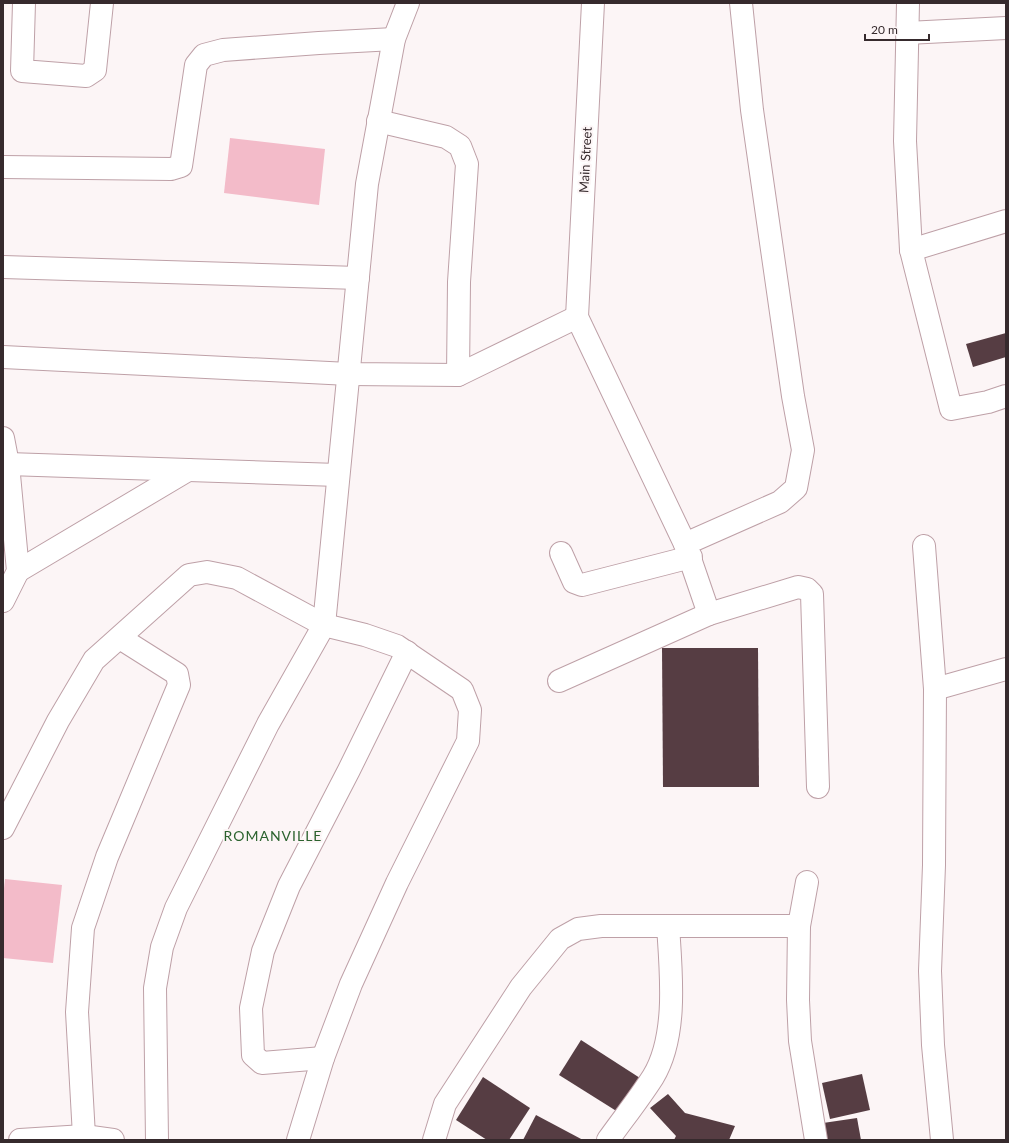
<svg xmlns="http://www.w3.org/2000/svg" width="1009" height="1143" font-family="Lato,sans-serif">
<rect width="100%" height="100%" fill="#fcf5f6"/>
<g fill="#f3bbc9">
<path d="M230 138 325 149 319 205 224 193Z"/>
<path d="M5 879 62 885 53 963 3 958V897Z"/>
</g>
<g fill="#563d43">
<path d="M1006 333V357L973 367 966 344Z"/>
<path d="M662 648H758L759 787H663Z"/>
<path d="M581 1040 640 1078 618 1112 559 1075Z"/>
<path d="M862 1074 870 1110 830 1119 822 1083Z"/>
<path d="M483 1077 530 1108 509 1140H487L456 1120Z"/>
<path d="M668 1094 685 1113 735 1126 729 1140H674L676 1136 650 1108Z"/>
<path d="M536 1115 583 1140H523Z"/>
<path d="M857 1118 861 1140H826L823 1123Z"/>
</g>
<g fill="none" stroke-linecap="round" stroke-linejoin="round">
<defs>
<g id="minor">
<path d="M24 3 22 71 86 76 95 70 102 3"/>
<path d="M593 3 577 317 685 544 709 614 798 587 807 589 812 594 818 787"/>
<path d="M908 3 905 141 911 250 951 409 988 402 1006 396"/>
<path d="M907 33 1006 28"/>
<path d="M378 121 446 137 460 146 467 164 459 282 458 375"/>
<path d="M3 167 171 169 181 166 196 65 204 55 223 50 319 43 394 39"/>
<path d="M911 250 1006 221"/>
<path d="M3 267 358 278"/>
<path d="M3 357 349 374 458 375 577 317"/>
<path d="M3 438 8 464 18 571 3 601"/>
<path d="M8 464 338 475"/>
<path d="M685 544 780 502 796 488 803 450 793 396 752 110 741 3"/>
<path d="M924 546 935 689 934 865 930 971 933 1045 942 1140"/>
<path d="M561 553 574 582 582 585 691 557"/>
<path d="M18 571 188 470"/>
<path d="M559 681 709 614"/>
<path d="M935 689 1006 669"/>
<path d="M3 828 58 721 94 660 189 575 207 572 237 578 324 625 365 635 397 646 462 690 470 710 468 741 397 883 351 984 323 1058 298 1140"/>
<path d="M807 882 799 926 798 1000 800 1041 816 1140"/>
<path d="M323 1058 262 1063 253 1055 251 1008 263 951 289 886 349 770 407 652"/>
<path d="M84 1136 77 1012 83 928 107 857 179 685 177 674 120 638"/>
<path d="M20 1140 84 1136 113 1140"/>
<path d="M157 1140 155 988 162 947 176 908 268 724 324 625 367 184 394 39 408 3"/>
<path d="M434 1140 445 1104 521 987 560 939 578 929 601 926H799"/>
<path d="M608 1140C623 1119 639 1099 653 1077 678 1036 671 972 668 926"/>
</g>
</defs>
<use href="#minor" stroke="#bea0a7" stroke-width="24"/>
<use href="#minor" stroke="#fff" stroke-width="22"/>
</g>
<g text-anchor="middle" stroke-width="4" stroke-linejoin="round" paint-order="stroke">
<g font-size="13" fill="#362a2d" stroke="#fcf5f6">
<text transform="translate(585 160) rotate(-87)" y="5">Main Street</text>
</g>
<g font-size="14" letter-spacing="1" fill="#2b622e" stroke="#fcf5f6">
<text x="273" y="841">ROMANVILLE</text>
</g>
</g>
<rect width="1009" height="1143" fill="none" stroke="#362a2d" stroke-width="8"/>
<path d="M865 34v6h64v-6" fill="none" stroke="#362a2d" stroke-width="2"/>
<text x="871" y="34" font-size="12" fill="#362a2d" stroke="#fcf5f6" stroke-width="3" paint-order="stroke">20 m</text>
</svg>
